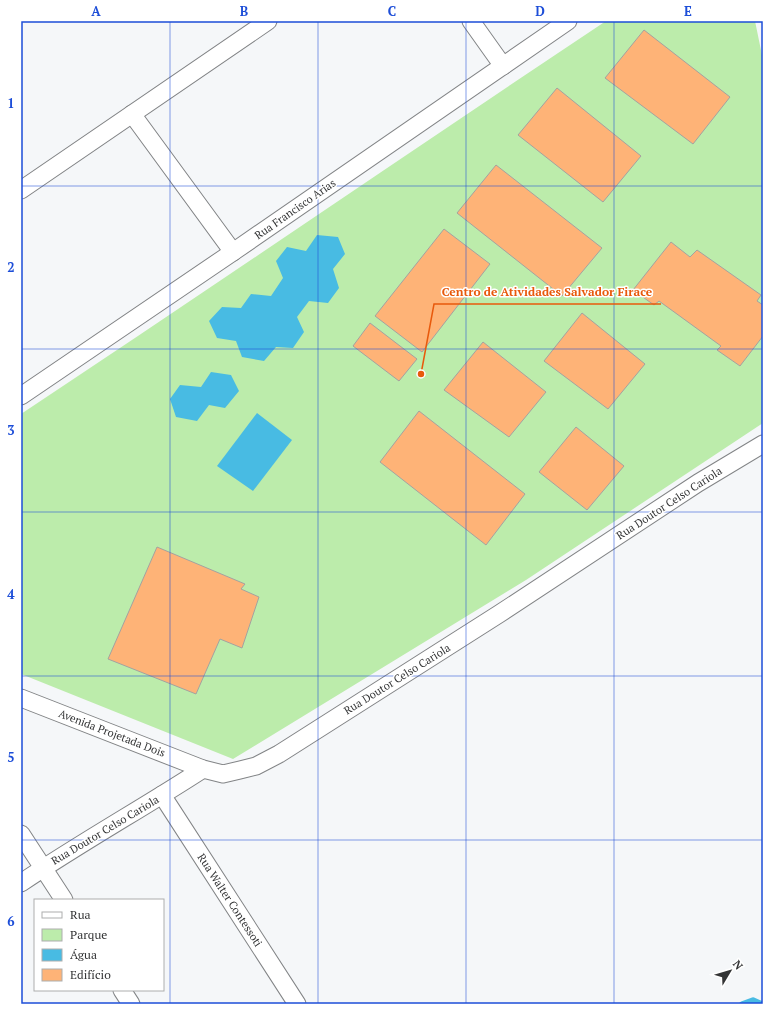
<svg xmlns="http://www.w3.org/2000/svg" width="784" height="1025" font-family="'PT Serif',serif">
<rect width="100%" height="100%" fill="#f5f7f9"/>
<path fill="#bcecab" d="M606 21H755L763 60V423L526 580 233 759 21 674V414C217 284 411 151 606 21Z"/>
<g fill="#48bbe3">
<path d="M317 235 338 237 345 254 333 269 339 288 328 303 309 301 297 317 304 332 293 348 276 347 264 361 242 357 236 341 217 338 209 321 222 307 241 308 251 294 271 296 283 278 276 261 287 247 306 251Z"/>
<path d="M211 372 231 375 239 391 225 408 209 405 197 421 176 417 170 399 180 385 201 387Z"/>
<path d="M257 413 292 440 253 491 217 466Z"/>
</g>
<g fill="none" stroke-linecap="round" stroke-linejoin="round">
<path stroke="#48bbe3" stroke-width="5.5" d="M742 1004 753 1000 762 1004"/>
</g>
<g fill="#feb377" stroke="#a4a2a0">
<path d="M644 30 730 97 693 144 605 78Z"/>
<path d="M557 88 641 156 603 202 518 135Z"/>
<path d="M496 165 602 248 562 296 457 213Z"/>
<path d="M444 229 490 264 422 352 375 316Z"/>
<path d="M671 242 690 257 697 250 761 295 757 301 763 305V336L740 366 717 350 721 346 659 301 654 305 633 290Z"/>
<path d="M582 313 645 364 608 409 544 361Z"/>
<path d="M370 323 417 359 399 381 353 346Z"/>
<path d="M483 342 546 392 509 437 444 390Z"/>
<path d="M419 411 525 494 486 545 380 462Z"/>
<path d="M576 427 624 466 587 510 539 472Z"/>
<path d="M157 547 245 584 241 589 259 597 242 648 220 639 196 694 108 659Z"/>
</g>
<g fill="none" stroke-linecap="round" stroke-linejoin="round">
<defs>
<g id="minor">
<path d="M471 21 503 66"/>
<path d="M132 114 233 252"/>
<path d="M21 190 268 21"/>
<path d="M21 396 233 252 568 21"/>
<path d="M21 698 203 769 223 774 240 770 256 766 279 754 499 614 698 483 763 444"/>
<path d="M162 795 297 1004"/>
<path d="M21 834 64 900"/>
<path d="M21 883C80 843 143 808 203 769"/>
<path d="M122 990 131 1004"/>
</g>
</defs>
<use href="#minor" stroke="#828486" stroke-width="19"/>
<use href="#minor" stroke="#fff" stroke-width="17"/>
</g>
<path fill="none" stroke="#1d4ed8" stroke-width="1" stroke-opacity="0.55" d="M170 21V1004M318 21V1004M466 21V1004M614 21V1004M21 186H763M21 349H763M21 512H763M21 676H763M21 840H763"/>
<g text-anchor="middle" stroke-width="3" stroke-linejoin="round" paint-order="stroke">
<g font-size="11" fill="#333435" stroke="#fff">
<text transform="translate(295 209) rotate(-35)" y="4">Rua Francisco Arias</text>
<text transform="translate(669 503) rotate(-33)" y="4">Rua Doutor Celso Cariola</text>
<text transform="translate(397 679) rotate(-32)" y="4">Rua Doutor Celso Cariola</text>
<text transform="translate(112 733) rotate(21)" y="4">Avenida Projetada Dois</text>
<text transform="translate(105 830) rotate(-31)" y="4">Rua Doutor Celso Cariola</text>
<text transform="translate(230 900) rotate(57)" y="4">Rua Walter Contessoti</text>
</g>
</g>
<path fill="none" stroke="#e8590c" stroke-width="1.5" d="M421 374L434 304H661"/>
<circle fill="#e8590c" stroke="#fff" stroke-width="1.5" cx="421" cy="374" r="4"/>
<g font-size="12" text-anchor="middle" font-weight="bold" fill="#e8590c" stroke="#fff" stroke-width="3" stroke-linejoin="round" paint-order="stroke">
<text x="547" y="296">Centro de Atividades Salvador Firace</text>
</g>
<rect width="784" height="1025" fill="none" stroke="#ffffff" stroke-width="44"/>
<rect x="34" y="899" width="130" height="92" fill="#ffffff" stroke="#adaeae"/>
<rect x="42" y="912" width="20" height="6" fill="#ffffff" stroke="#adaeae"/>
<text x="70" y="919" font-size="12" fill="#333435">Rua</text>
<rect x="42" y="929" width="20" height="12" fill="#bcecab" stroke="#adaeae"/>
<text x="70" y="939" font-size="12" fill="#333435">Parque</text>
<rect x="42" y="949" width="20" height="12" fill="#48bbe3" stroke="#adaeae"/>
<text x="70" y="959" font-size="12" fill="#333435">Água</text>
<rect x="42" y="969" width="20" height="12" fill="#feb377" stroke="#adaeae"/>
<text x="70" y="979" font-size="12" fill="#333435">Edifício</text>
<g transform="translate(730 971) rotate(52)" stroke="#ffffff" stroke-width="3" paint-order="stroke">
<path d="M0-3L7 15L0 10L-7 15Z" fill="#333435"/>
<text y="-6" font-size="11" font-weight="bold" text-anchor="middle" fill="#333435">N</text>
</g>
<rect x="22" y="22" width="740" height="981" fill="none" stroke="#1d4ed8" stroke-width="1.5"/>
<g font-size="13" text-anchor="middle" font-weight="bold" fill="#1d4ed8">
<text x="96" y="16">A</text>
<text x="244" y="16">B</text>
<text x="392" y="16">C</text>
<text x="540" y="16">D</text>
<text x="688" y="16">E</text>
<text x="11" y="108">1</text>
<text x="11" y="272">2</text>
<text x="11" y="435">3</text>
<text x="11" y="599">4</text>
<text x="11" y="762">5</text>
<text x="11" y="926">6</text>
</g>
</svg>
